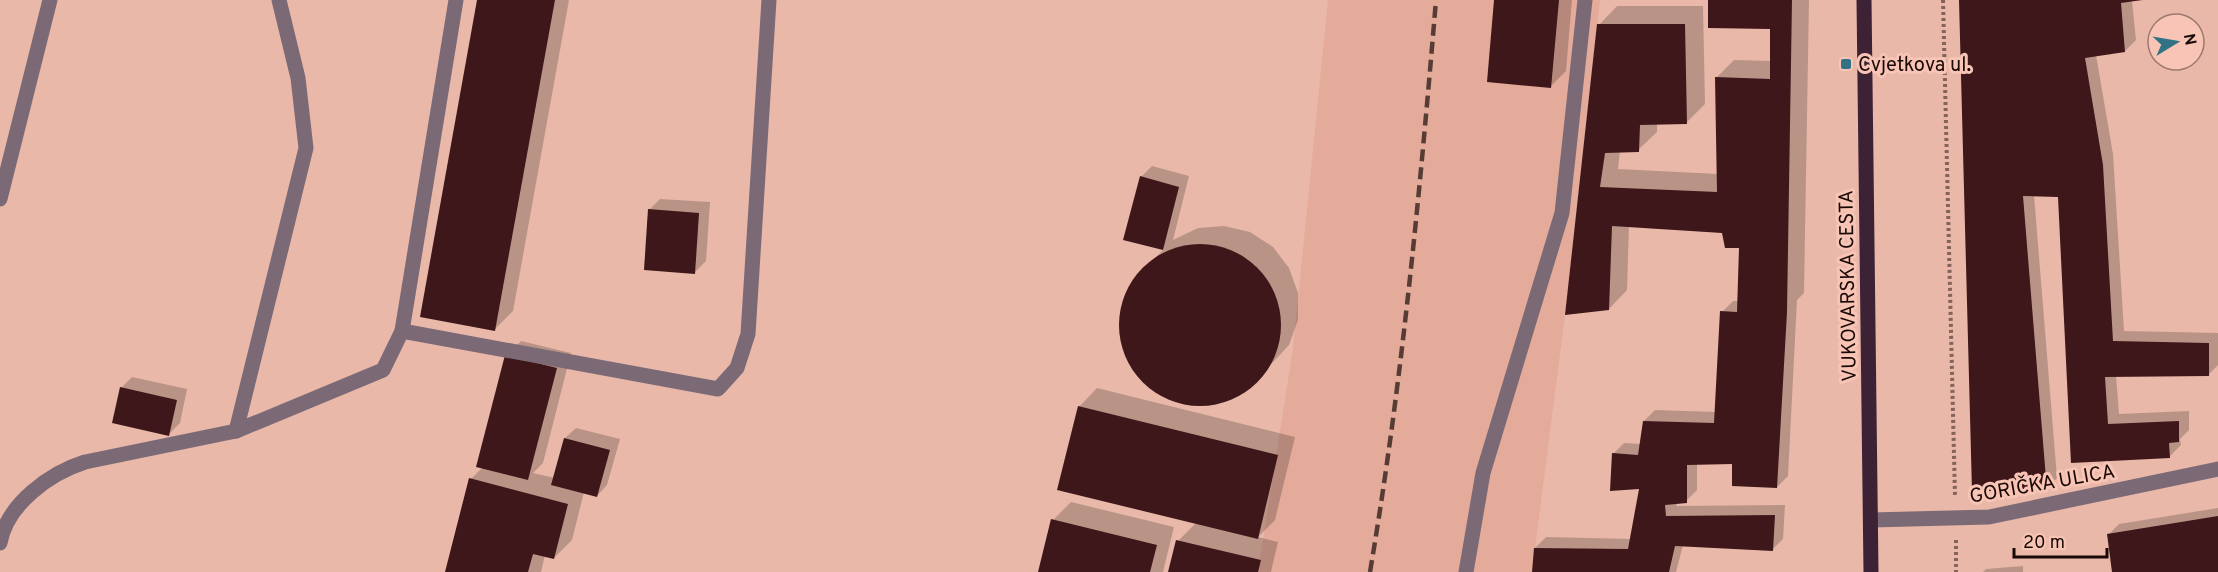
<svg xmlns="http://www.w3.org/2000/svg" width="2218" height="572" font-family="Overpass,sans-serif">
<rect width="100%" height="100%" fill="#e9b8a9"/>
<path fill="#e4ab9a" d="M1328 0H1600L1565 315 1532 572H1258L1293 348Z"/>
<g fill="#0003">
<path d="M478 0H569L513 311 495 329Z"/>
<path d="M1496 0H1572L1566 71 1551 86Z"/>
<path d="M1710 0H1809L1804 293 1797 300 1788 476 1777 487 1734 462 1697 463V490L1686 501 1676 502 1677 506 1785 505 1783 539 1772 550 1683 545 1676 572H1533L1535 548 1546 537 1632 539 1641 487 1613 454 1624 443 1641 444 1644 421 1655 410 1717 412 1722 312 1733 301H1739L1740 247 1723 232 1629 225 1627 290 1609 309 1567 313 1599 25 1617 6H1703L1705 104 1686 123H1657V132L1638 150 1620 151 1618 169 1718 174 1716 78 1734 60 1772 61V27Z"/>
<path d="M1960 0H2145L2132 1 2136 40 2125 51 2096 55 2113 154 2124 331 2218 333V365L2208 375H2116L2119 414 2189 411V430L2180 439 2181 445 2170 456 2073 462 2060 196 2034 195 2057 478 2046 489Z"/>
<path d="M1152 166 1189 176 1173 240 1198 228 1224 226 1250 232 1273 247 1289 268 1298 293V320L1289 345 1253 384 1231 399 1205 405 1179 403 1155 392 1136 374 1124 350 1120 325 1124 299 1137 276 1164 249 1125 239 1141 177Z"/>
<path d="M660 199 710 202 706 261 695 272 649 210Z"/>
<path d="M521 341 571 353 543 463 533 473 555 478 565 438 576 428 620 439 607 485 597 496 584 492 572 540 554 558 545 555 541 572H447L471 479 483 467 506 356Z"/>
<path d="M132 377 187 389 180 423 169 434 121 388Z"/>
<path d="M1097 388 1295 437 1275 520 1258 537 1278 542 1271 572H1170L1178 541 1196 523 1079 407Z"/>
<path d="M1071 502 1174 527 1163 572H1040L1053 520Z"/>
<path d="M2218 508V572H2113L2108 535 2119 524Z"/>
<path d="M2023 566V572H1983L1986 569Z"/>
</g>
<g fill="#3e171a">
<path d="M477 0H555L495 331 420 317Z"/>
<path d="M1494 0H1559L1551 88 1487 82Z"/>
<path d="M1708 0H1792L1787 312 1777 488 1732 486V464L1687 465V503L1665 505 1666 516 1775 515 1773 551 1675 546 1669 572H1532L1534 548 1628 549 1639 489 1610 491 1612 453 1638 455 1643 421 1714 423 1720 311 1737 312 1739 248H1725L1722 233 1612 226 1609 310 1565 315 1597 24H1685L1687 124 1640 125 1639 152 1605 153 1600 187 1717 192 1715 77 1770 79V29L1708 28Z"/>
<path d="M1959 0H2142L2121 3 2125 52 2085 58 2103 165 2113 341 2209 343V376L2105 377 2108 424 2179 421V442L2169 443 2170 458 2071 463 2058 197 2023 196 2047 491H1972Z"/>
<path d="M1140 176 1179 187 1163 250 1123 240Z"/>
<path d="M648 209 699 213 695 274 644 270Z"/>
<circle cx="1200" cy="325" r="81"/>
<path d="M505 355 557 368 528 480 476 467Z"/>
<path d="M120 387 177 400 169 436 112 423Z"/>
<path d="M1078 406 1278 455 1258 539 1057 490Z"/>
<path d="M564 438 610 450 597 497 551 485Z"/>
<path d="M469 478 568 504 554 559 533 554 528 572H445Z"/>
<path d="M2218 516V572H2112L2107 534Z"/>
<path d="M1051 519 1157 545 1150 572H1038Z"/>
<path d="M1176 540 1261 560 1258 572H1168Z"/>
</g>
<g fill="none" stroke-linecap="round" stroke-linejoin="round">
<g stroke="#84635a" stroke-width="4" stroke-dasharray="3 3" stroke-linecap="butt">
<path d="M1943 0 1955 496"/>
<path d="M1956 540V572"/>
</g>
<g stroke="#7b6a75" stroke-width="15">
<path d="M0 199 50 0"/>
<path d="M402 331 456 0"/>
<path d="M236 431 306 148 298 78 279 0"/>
<path d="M1871 520 1989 517 2218 469"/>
<path d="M0 543C7 504 50 473 85 462L236 431 383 370 402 331 718 389 737 368 748 334 769 0"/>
<path d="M1466 572 1483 473 1562 213 1585 0"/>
</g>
<path stroke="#3d2236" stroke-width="15" d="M1864 0 1871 572"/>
<path stroke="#563c35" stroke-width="4.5" stroke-dasharray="12 6" stroke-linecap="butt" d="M1370 572C1402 383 1420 191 1436 0"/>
</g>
<rect fill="#317385" stroke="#f7c4b5" stroke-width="2" x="1840" y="58" width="12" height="12" rx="3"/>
<g text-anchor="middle" stroke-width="6" stroke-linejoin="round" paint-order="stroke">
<g font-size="20" fill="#190905" stroke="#f7c4b5" text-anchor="start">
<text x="1858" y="71">Cvjetkova ul.</text>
</g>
<g font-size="20" fill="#190905" stroke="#f7c4b5">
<text transform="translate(1847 286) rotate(-91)" y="7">VUKOVARSKA CESTA</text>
<text transform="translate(2042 483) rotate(-10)" y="7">GORIČKA ULICA</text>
</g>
</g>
<g transform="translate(2176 42) rotate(79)"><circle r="28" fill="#f7c4b5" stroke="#9e796f" stroke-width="1.5"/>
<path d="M0-4.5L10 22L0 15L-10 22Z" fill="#317385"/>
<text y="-9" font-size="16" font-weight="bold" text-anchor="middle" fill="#190905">N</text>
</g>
<path d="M2014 548v9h93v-9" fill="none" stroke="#190905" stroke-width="3"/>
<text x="2023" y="548" font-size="18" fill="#190905" stroke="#f7c4b5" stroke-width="4.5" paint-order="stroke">20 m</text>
</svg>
